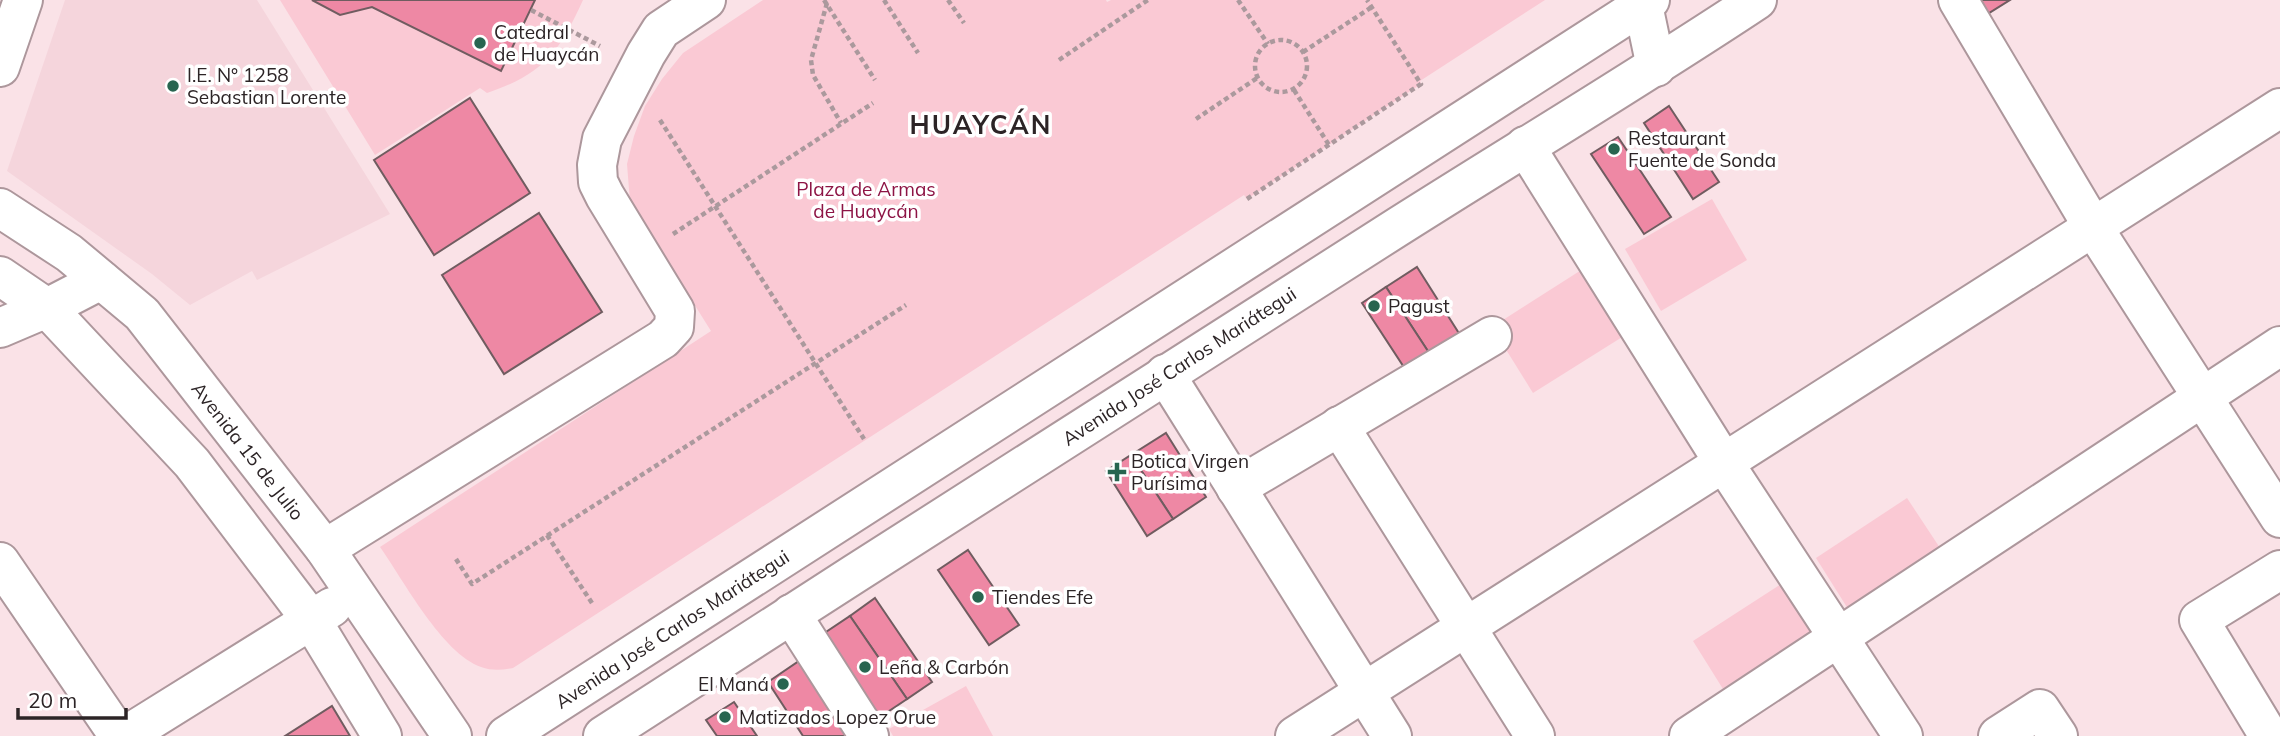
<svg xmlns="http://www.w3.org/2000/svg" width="2280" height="736" font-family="Mulish,sans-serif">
<rect width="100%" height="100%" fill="#fae2e7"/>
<path fill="#f5d5dc" d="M65 0H257L390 214 257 280 252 271 190 305 152 274 7 171Z"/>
<g fill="#fac9d4">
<path d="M280 0H583C559 53 543 74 487 93L480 88 375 155Z"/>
<path d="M763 0H1106L1107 2 1111 0H1545L1420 81 1421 84 1247 199 1244 195 513 668C502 670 492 671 481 667 442 653 404 581 380 547L711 331 630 202 627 164 634 136 645 106 662 79 683 53Z"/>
<path d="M1712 199 1747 260 1661 311 1625 249Z"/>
<path d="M1586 267 1627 334 1533 393 1492 327Z"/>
<path d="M1907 498 1942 551 1850 612 1816 558Z"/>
<path d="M1792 577 1823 624 1723 689 1693 641Z"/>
<path d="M966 686 993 736H893L889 729Z"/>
</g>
<g fill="#ee88a4" stroke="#705c60" stroke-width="2">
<path d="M312 0H535L501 71 372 7 340 15Z"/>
<path d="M1970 0H2010L1981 18Z"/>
<path d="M470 98 530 193 434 255 374 160Z"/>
<path d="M1669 106 1719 182 1693 199 1644 123Z"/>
<path d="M1618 137 1671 217 1644 234 1591 154Z"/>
<path d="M539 213 602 312 504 374 442 275Z"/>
<path d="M1417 267 1467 346 1437 365 1386 287Z"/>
<path d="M1386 287 1437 365 1413 381 1362 303Z"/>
<path d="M1166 433 1206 497 1173 519 1131 455Z"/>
<path d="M1131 455 1173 519 1147 536 1106 471Z"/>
<path d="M968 550 1019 625 989 645 938 570Z"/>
<path d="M875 598 932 682 907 699 850 616Z"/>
<path d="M850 616 907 699 880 717 823 634Z"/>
<path d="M799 661 848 736H803L768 682Z"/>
<path d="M734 702 757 736H717L706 720Z"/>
<path d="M332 706 350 736H285Z"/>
</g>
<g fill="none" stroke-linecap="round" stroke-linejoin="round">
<defs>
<g id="minor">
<path d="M1640 0 1643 5 1656 67"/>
<path d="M1958 0 2093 227 2280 518"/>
<path d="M0 67 23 0"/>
<path d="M1525 146 1724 463 1903 736"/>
<path d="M0 208 69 253 142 314 325 549 452 736"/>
<path d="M0 276 47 308 192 463 312 621 382 736"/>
<path d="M0 328 47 308 101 280"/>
<path d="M1165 374 1392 736"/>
<path d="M1339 426 1535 736"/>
<path d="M1236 488 1492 336"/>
<path d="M325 549 663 339 674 327 675 311 605 196 598 182 597 165 602 139 646 54 661 30 706 0"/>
<path d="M0 562 119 736"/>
<path d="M791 614 869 736"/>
<path d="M125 736 332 607"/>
<path d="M1295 736 2280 108"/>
<path d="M1689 736 2280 346"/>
<path d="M1998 736 2040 709 2058 736"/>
<path d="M2269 736 2199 620 2280 570"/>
</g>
<g id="major">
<path d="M506 736 1650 0"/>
<path d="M603 736C863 568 1123 401 1385 235 1509 156 1635 81 1757 0"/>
</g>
</defs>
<use href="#minor" stroke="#ad979c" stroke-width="42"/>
<use href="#major" stroke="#ad979c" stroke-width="42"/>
<g stroke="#ab999d" stroke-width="4.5" stroke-dasharray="5 3.5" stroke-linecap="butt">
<path d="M824 0 875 80"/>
<path d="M884 0 918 53"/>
<path d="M948 0 964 23"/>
<path d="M1238 0 1268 44"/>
<path d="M827 3 811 60 813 75 841 123"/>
<path d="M531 10 600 46"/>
<circle cx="1281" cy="66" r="26"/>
<path d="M1303 52 1372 7"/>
<path d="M1059 60 1148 0"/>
<path d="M1294 90 1329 145"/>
<path d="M1196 119 1257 78"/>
<path d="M660 120 864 439"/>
<path d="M1247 199 1421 84 1367 0"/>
<path d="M673 234 873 103"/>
<path d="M547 535 592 603"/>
<path d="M456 559 472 584 906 305"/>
</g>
<use href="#minor" stroke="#fff" stroke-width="38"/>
<use href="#major" stroke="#fff" stroke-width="38"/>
</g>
<g fill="#286550" stroke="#fff" stroke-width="2.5">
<circle cx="480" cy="43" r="7"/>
<circle cx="173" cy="86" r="7"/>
<circle cx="1614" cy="149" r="7"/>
<circle cx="1374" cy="306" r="7"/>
<path d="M1113.5 461.5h7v7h7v7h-7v7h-7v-7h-7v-7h7z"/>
<circle cx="978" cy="597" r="7"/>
<circle cx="865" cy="667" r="7"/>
<circle cx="783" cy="684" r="7"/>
<circle cx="725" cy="717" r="7"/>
</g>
<g text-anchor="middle" stroke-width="7" stroke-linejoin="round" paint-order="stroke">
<g font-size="19" fill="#2c2426" stroke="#fff" text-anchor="start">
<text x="494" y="39">Catedral<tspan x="494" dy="22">de Huaycán</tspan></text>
<text x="187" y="82">I.E. N° 1258<tspan x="187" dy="22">Sebastian Lorente</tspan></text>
<text x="1628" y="145">Restaurant<tspan x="1628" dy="22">Fuente de Sonda</tspan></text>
<text x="1388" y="313">Pagust</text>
<text x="1131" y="468">Botica Virgen<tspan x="1131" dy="22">Purísima</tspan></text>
<text x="992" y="604">Tiendes Efe</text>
<text x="879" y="674">Leña &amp; Carbón</text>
<text x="769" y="691" text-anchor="end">El Maná</text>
<text x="739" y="724">Matizados Lopez Orue</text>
</g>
<g font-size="19" fill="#8d1445" stroke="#fff">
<text x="866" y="196">Plaza de Armas<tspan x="866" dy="22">de Huaycán</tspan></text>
</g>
<g font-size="19" fill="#2c2426" stroke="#fff">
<text transform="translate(1179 366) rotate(-33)" y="7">Avenida José Carlos Mariátegui</text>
<text transform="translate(248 451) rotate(52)" y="7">Avenida 15 de Julio</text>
<text transform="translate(672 629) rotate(-33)" y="7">Avenida José Carlos Mariátegui</text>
</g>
<g font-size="26" font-weight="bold" letter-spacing="2" fill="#2c2426" stroke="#fff">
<text x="981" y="134">HUAYCÁN</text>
</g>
</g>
<path d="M18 708v10h108v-10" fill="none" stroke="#2c2426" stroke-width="3.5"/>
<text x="28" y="708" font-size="21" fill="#2c2426" stroke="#ffffff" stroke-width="5" paint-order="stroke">20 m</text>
</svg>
